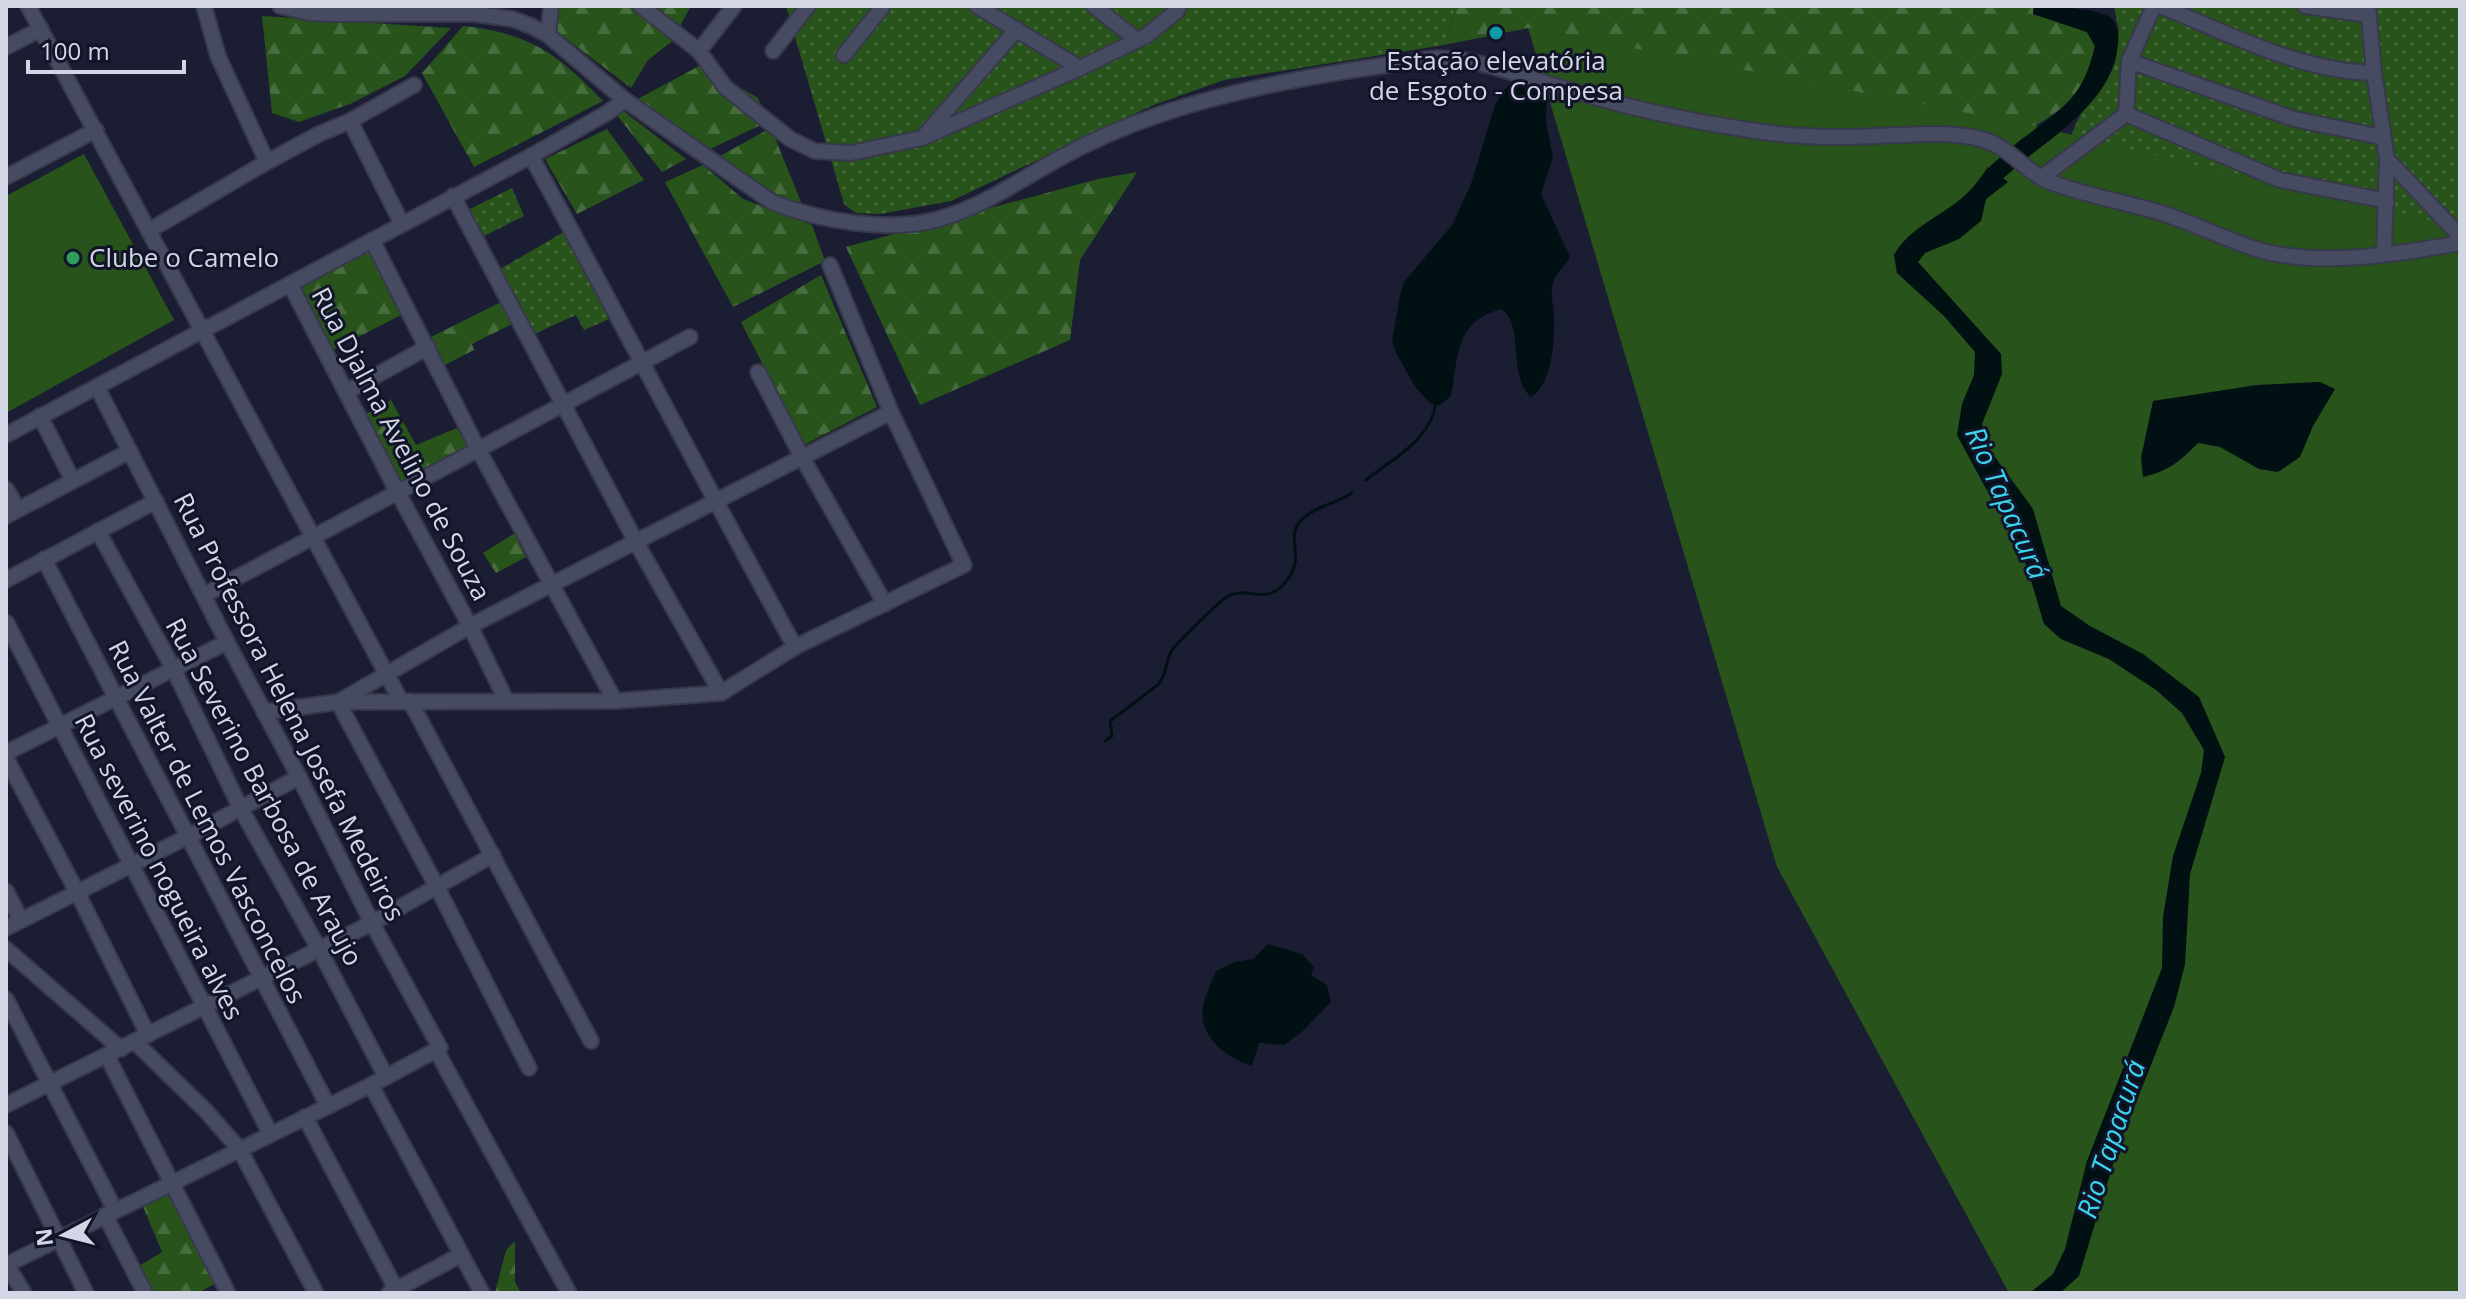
<svg xmlns="http://www.w3.org/2000/svg" width="2466" height="1299" font-family="'Open Sans',sans-serif">
<defs>
<pattern id="forest-firs" width="22" height="20" patternUnits="userSpaceOnUse" patternTransform="scale(2)"><rect width="22" height="20" fill="#28531b"/><path d="M5 1l3.5 6h-7zM16 11l3.5 6h-7z" fill="#466b3c"/></pattern>
<pattern id="garden-dots" width="8" height="8" patternUnits="userSpaceOnUse" patternTransform="scale(2)"><rect width="8" height="8" fill="#28531b"/><path d="M2 2h.1M6 6h.1" fill="none" stroke="#466b3c" stroke-width="1.8" stroke-linecap="round"/></pattern>
</defs>
<rect width="100%" height="100%" fill="#1b1e33"/>
<g fill="#28531b">
<path d="M1528 28 2010 120 2460 228V1293H2009L1777 867Z"/>
<path d="M84 154 174 320 6 413V196Z"/>
</g>
<g fill="url(#forest-firs)">
<path d="M558 6H691L671 42 648 60 631 88 555 30Z"/>
<path d="M1456 6H2034L2033 14 2087 32 2095 46C2086 87 2071 105 2035 126L1528 28 1444 45Z"/>
<path d="M262 16 451 28 405 76 350 104 299 122 272 113Z"/>
<path d="M463 26C530 33 558 54 603 101L474 167 422 73Z"/>
<path d="M701 65 758 98 767 122 710 149 634 101Z"/>
<path d="M622 110 686 159 662 172 616 114Z"/>
<path d="M771 128 805 212 718 157Z"/>
<path d="M607 129 644 180 577 214 545 159Z"/>
<path d="M703 165 743 199 812 225 825 261 733 307 665 182Z"/>
<path d="M1137 172 1080 260 1070 340 920 405 846 247 1098 179Z"/>
<path d="M371 246 403 314 331 351 297 285Z"/>
<path d="M821 275 877 407 804 445 741 322Z"/>
<path d="M501 302 512 324 472 344 474 350 443 366 429 338Z"/>
<path d="M391 400 416 445 457 428 468 447 400 482 366 414Z"/>
<path d="M515 533 526 557 496 573 483 553Z"/>
<path d="M172 1193 216 1283 198 1293H153L139 1266 162 1252 142 1204Z"/>
<path d="M515 1241V1282L521 1293H495L506 1250Z"/>
</g>
<g fill="url(#garden-dots)">
<path d="M786 6H1456L1444 45 1224 80 1151 106 951 201 880 214 856 213 844 204Z"/>
<path d="M2114 6H2460V228L2071 135 2119 32Z"/>
<path d="M512 188 524 216 484 236 470 209Z"/>
<path d="M564 232 611 318 584 330 576 315 534 334 500 269Z"/>
</g>
<g fill="#011013">
<path d="M2034 6C2051 6 2101 8 2112 19 2118 26 2119 35 2118 43 2116 95 2060 132 2023 161L2010 149C2053 112 2081 108 2095 46L2087 32 2033 14Z"/>
<path d="M1512 83 1542 88 1547 96 1546 122 1553 157 1541 194 1570 257C1565 267 1556 272 1553 283 1550 293 1553 304 1554 314 1555 338 1553 384 1531 397 1507 377 1525 323 1501 309 1454 322 1459 356 1451 396L1440 405 1431 404 1416 388 1396 353 1392 342 1400 295 1404 282 1452 225 1471 184 1495 105 1504 90Z"/>
<path d="M1988 167 2008 182 1986 199 1981 221 1959 239 1925 253 1918 262 2001 354 2002 374 1982 424 1989 449 2033 509 2061 606 2090 626 2143 654 2199 697 2225 757 2190 874 2185 964 2174 1007 2118 1148 2079 1276 2060 1293H2030L2053 1274 2065 1249 2087 1161 2162 968 2163 917 2173 856 2201 773 2204 750 2182 713 2156 690 2109 659 2061 639 2044 624 2027 567 2006 516 1985 487 1957 435 1962 404 1974 375 1975 352 1944 316 1897 273 1894 255C1909 228 1940 217 1963 197 1973 189 1981 177 1988 167Z"/>
<path d="M2320 382 2335 389 2313 426 2300 457 2278 472 2259 469 2220 447 2198 443C2179 462 2169 471 2143 477L2141 458 2153 401 2257 385Z"/>
<path d="M1268 944 1302 954 1314 967 1311 975 1327 985 1331 1002 1303 1031 1284 1045 1259 1043 1252 1066C1227 1058 1198 1037 1203 1007 1205 995 1212 982 1216 971L1235 962 1253 959Z"/>
</g>
<g fill="none" stroke-linecap="round" stroke-linejoin="round">
<g stroke="#011013" stroke-width="3">
<path d="M1366 480C1393 458 1429 442 1436 404"/>
<path d="M1105 741 1112 736 1110 721 1159 684C1167 673 1165 662 1172 650 1177 643 1217 604 1225 598 1246 584 1263 605 1282 586 1309 559 1285 541 1299 523 1311 507 1336 504 1352 493"/>
</g>
<path stroke="#011013" stroke-width="18" d="M1982 191 1998 171 2026 147"/>
<defs>
<g id="minor">
<path d="M28 6 401 701"/>
<path d="M204 6 218 56 267 162"/>
<path d="M280 6 310 13 331 14H474L513 19 531 26 548 35 625 100 772 202C819 221 889 233 939 219 982 207 1020 180 1058 159 1092 140 1128 125 1164 113 1253 84 1346 70 1438 58 1485 59 1528 79 1573 91 1633 109 1694 122 1756 131 1795 137 1837 138 1876 136 1911 135 1950 130 1984 140 2011 148 2025 172 2050 182 2084 195 2120 201 2155 211 2189 221 2222 238 2256 249 2316 268 2399 254 2460 243"/>
<path d="M641 6 699 51 734 6"/>
<path d="M977 6 1080 68"/>
<path d="M1094 6 1137 40"/>
<path d="M2161 6C2229 34 2299 71 2374 73"/>
<path d="M2305 6 2369 15"/>
<path d="M2368 6 2374 73 2387 159 2384 253"/>
<path d="M548 35 551 6"/>
<path d="M6 47 41 29"/>
<path d="M699 51 725 87 790 139 815 151 851 153 922 138 1080 68 1146 36 1177 11 1179 6"/>
<path d="M773 51 808 6"/>
<path d="M844 55 883 6"/>
<path d="M2129 61 2294 119 2382 137"/>
<path d="M2126 114 2280 180 2387 201"/>
<path d="M350 121 402 224"/>
<path d="M925 135 1017 29"/>
<path d="M531 156C620 319 705 484 795 647"/>
<path d="M2387 159 2460 236"/>
<path d="M6 177 96 130"/>
<path d="M2041 178 2126 114 2129 61 2154 6"/>
<path d="M453 196 636 542 721 693"/>
<path d="M150 230 267 162 319 134 350 121 414 85"/>
<path d="M372 240 478 449 615 701"/>
<path d="M290 284 397 491 470 626 506 700"/>
<path d="M758 372 802 457 885 604"/>
<path d="M346 392 428 347"/>
<path d="M40 416 73 481"/>
<path d="M6 435 531 156 607 113 625 100"/>
<path d="M6 489 18 509"/>
<path d="M6 516 130 451"/>
<path d="M98 531 173 668 241 809 319 949 386 1077"/>
<path d="M44 559 328 1106"/>
<path d="M6 580 156 501"/>
<path d="M204 595 690 337"/>
<path d="M6 622 270 1133"/>
<path d="M410 701 591 1041"/>
<path d="M264 712 338 702 615 701 721 693 795 647 964 565 891 412 830 265"/>
<path d="M6 753 227 642"/>
<path d="M6 758 77 892 148 1035"/>
<path d="M6 891 21 920"/>
<path d="M6 928 189 836 299 777"/>
<path d="M6 949 121 1049"/>
<path d="M6 999 115 1210"/>
<path d="M135 1042 206 1111 240 1150 316 1293"/>
<path d="M436 1050 569 1293"/>
<path d="M107 1056 228 1293"/>
<path d="M529 1068 437 887 338 702 470 626 891 412"/>
<path d="M371 1085 482 1293"/>
<path d="M6 1105 372 923 493 855"/>
<path d="M305 1117 398 1293"/>
<path d="M6 1133 86 1293"/>
<path d="M105 1215 145 1293"/>
<path d="M6 1264 24 1293"/>
<path d="M6 1265 371 1085 440 1048 372 923 299 777 227 642 97 387"/>
<path d="M389 1293 461 1255"/>
</g>
</defs>
<use href="#minor" stroke="#37394a" stroke-width="18"/>
<use href="#minor" stroke="#464b62" stroke-width="14"/>
</g>
<circle fill="#0f9aa8" stroke="#121529" stroke-width="3" cx="1496" cy="33" r="8"/>
<circle fill="#2e9e5b" stroke="#121529" stroke-width="3" cx="73" cy="258" r="8"/>
<g text-anchor="middle" stroke-width="6" stroke-linejoin="round" paint-order="stroke">
<g font-size="26" fill="#d3d6e4" stroke="#121529">
<text x="1496" y="70">Estação elevatória<tspan x="1496" dy="30">de Esgoto - Compesa</tspan></text>
<text x="89" y="267" text-anchor="start">Clube o Camelo</text>
</g>
<g font-size="26" fill="#d3d6e4" stroke="#121529">
<text transform="translate(401 444) rotate(62)" y="9">Rua Djalma Avelino de Souza</text>
<text transform="translate(289 707) rotate(63)" y="9">Rua Professora Helena Josefa Medeiros</text>
<text transform="translate(264 792) rotate(62)" y="9">Rua Severino Barbosa de Araujo</text>
<text transform="translate(207 822) rotate(63)" y="9">Rua Valter de Lemos Vasconcelos</text>
<text transform="translate(159 867) rotate(63)" y="9">Rua severino nogueira alves</text>
</g>
<g font-size="28" font-style="italic" fill="#3ad4ed" stroke="#121529">
<text transform="translate(2007 503) rotate(66)" y="10">Rio Tapacurá</text>
<text transform="translate(2111 1139) rotate(-72)" y="10">Rio Tapacurá</text>
</g>
</g>
<rect width="2466" height="1299" fill="none" stroke="#d3d6e4" stroke-width="16"/>
<g transform="translate(64 1235) rotate(263)" stroke="#121529" stroke-width="6" paint-order="stroke">
<path d="M0-6L14 30L0 20L-14 30Z" fill="#d3d6e4"/>
<text y="-12" font-size="22" font-weight="bold" text-anchor="middle" fill="#d3d6e4">N</text>
</g>
<path d="M28 60v12h156v-12" fill="none" stroke="#d3d6e4" stroke-width="4"/>
<text x="40" y="60" font-size="24" fill="#d3d6e4" stroke="#121529" stroke-width="6" paint-order="stroke">100 m</text>
</svg>
